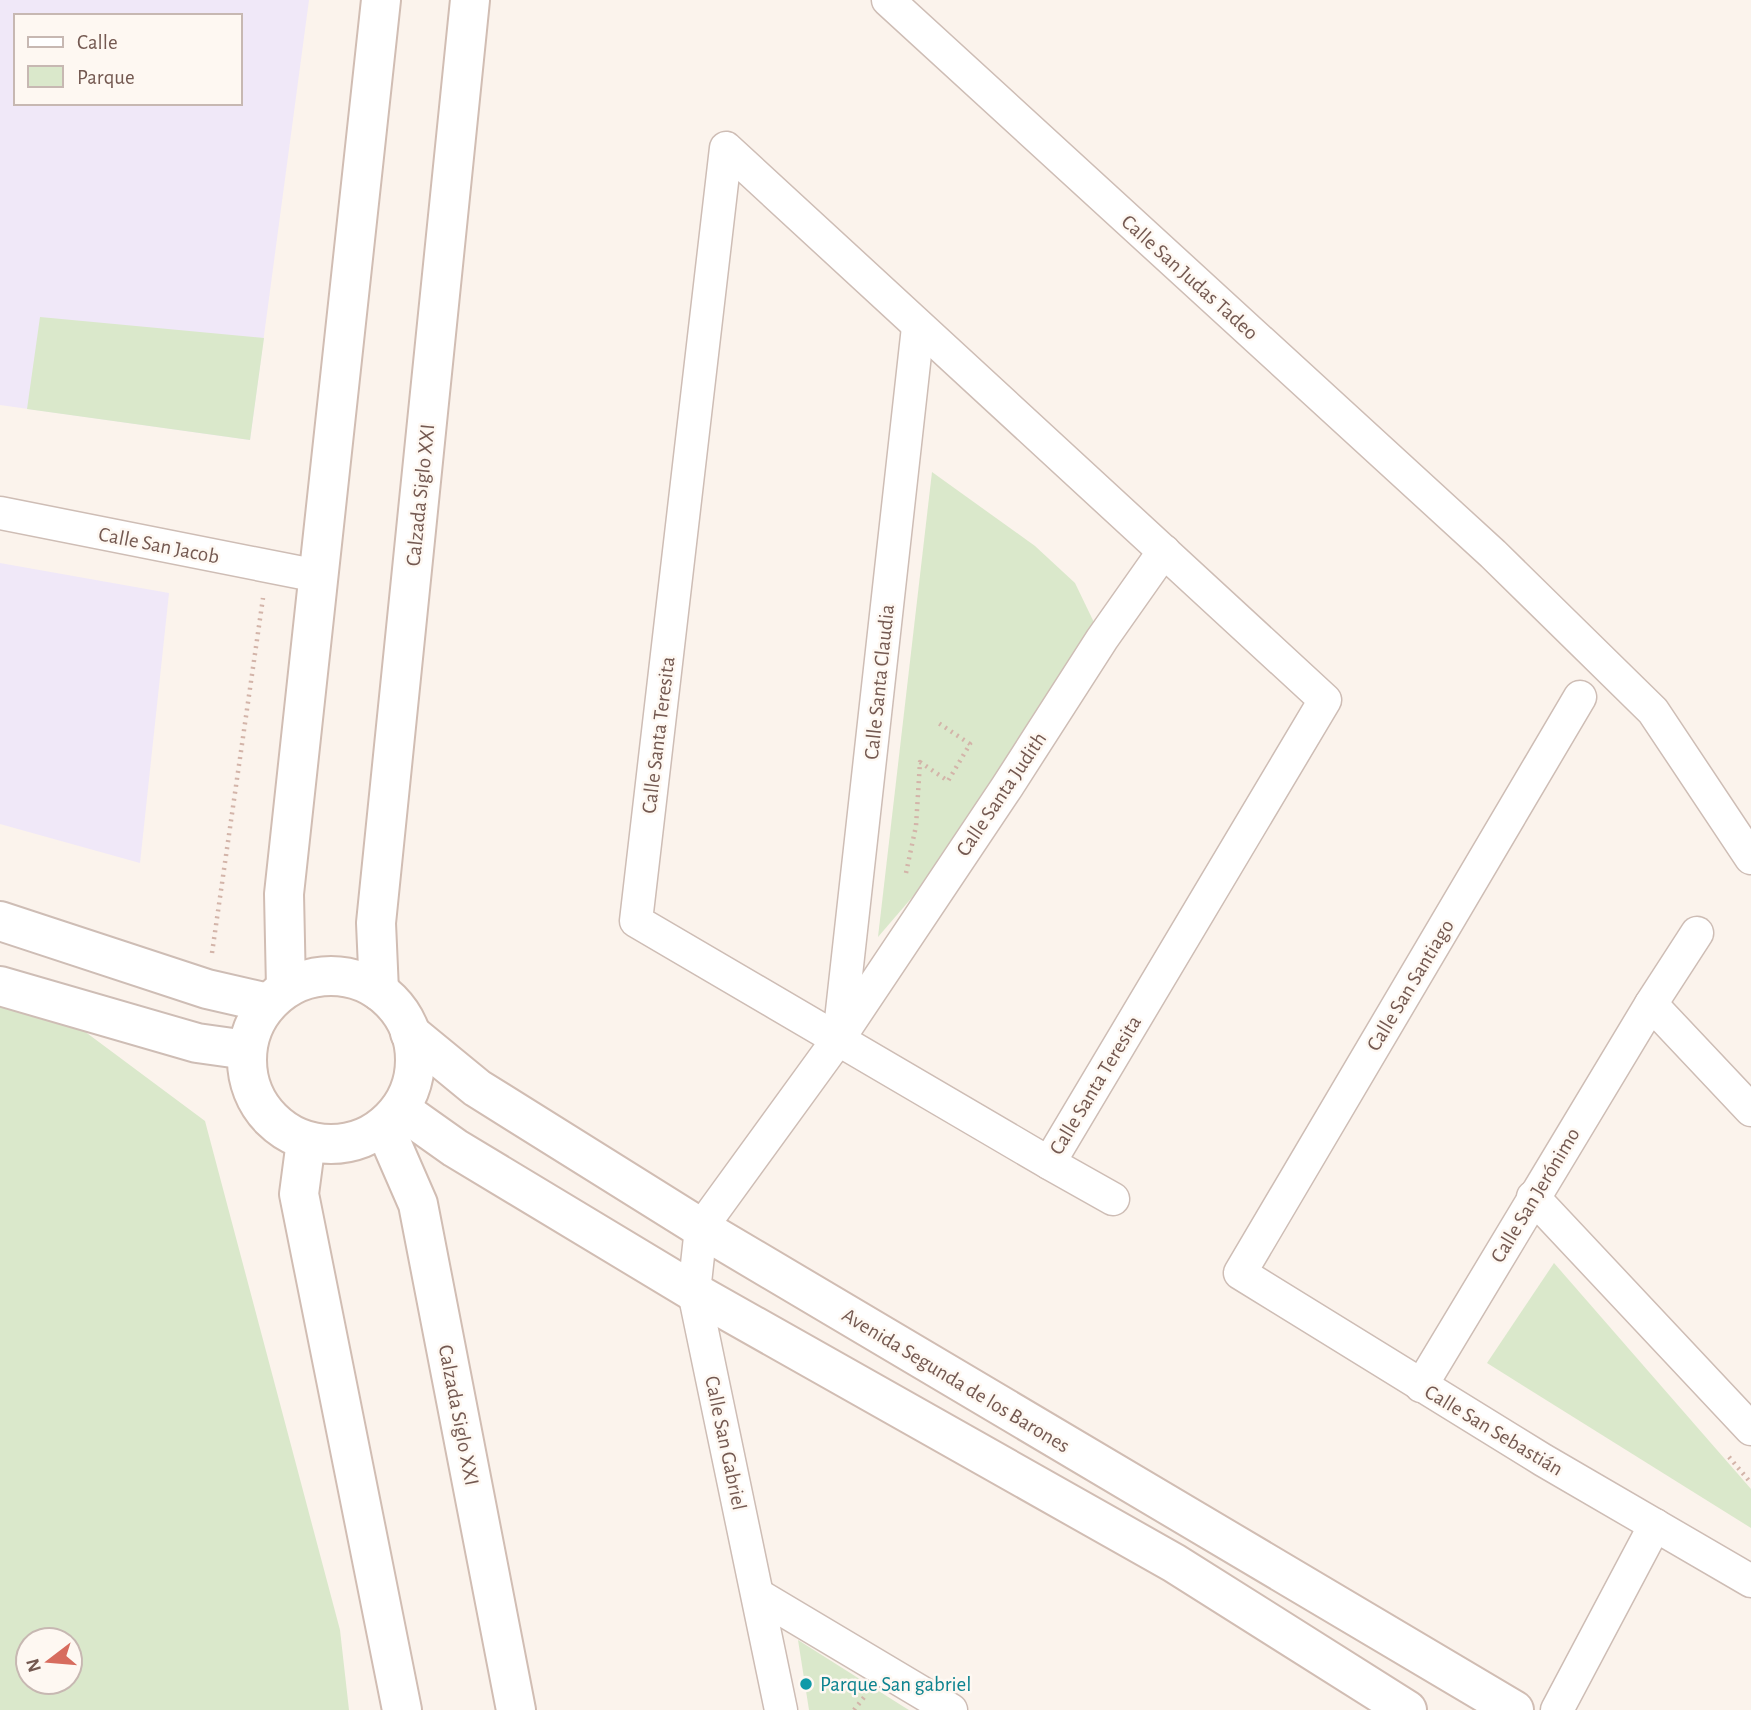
<svg xmlns="http://www.w3.org/2000/svg" width="1751" height="1710" font-family="'Alegreya Sans',sans-serif">
<rect width="100%" height="100%" fill="#fbf3ec"/>
<g fill="#f0e8f8" fill-rule="evenodd">
<path d="M0 0H309L250 440 0 405ZM16 16H240V103H16Z"/>
<path d="M0 563 169 593 140 863 0 824Z"/>
</g>
<g fill="#dae8cb" fill-rule="evenodd">
<path d="M40 317 264 338 250 440 27 409Z"/>
<path d="M932 472 1035 546 1075 583 1102 639 1007 787 878 937Z"/>
<path d="M0 1000 68 1019 205 1121 340 1630 349 1710H0ZM28 1640H70V1682H28Z"/>
<path d="M1554 1263 1751 1489V1528L1487 1363Z"/>
<path d="M798 1640 904 1707 909 1710H809Z"/>
</g>
<g fill="none" stroke-linecap="round" stroke-linejoin="round">
<defs>
<g id="minor">
<path d="M888 0 1493 554 1653 711 1751 858"/>
<path d="M726 148 1325 700 1049 1163 636 921Z"/>
<path d="M0 513 318 576"/>
<path d="M1580 697 1240 1273 1543 1460 1751 1581"/>
<path d="M1651 1004 1697 933"/>
<path d="M840 1029 918 327"/>
<path d="M1049 1163 1113 1199"/>
<path d="M1533 1197 1751 1429"/>
<path d="M1421 1386 1651 1004 1751 1110"/>
<path d="M758 1595 951 1710"/>
<path d="M781 1710 694 1292 701 1228 839 1038 1007 787 1102 639 1164 551"/>
<path d="M1557 1710 1655 1525"/>
</g>
<g id="tertiary">
<path d="M0 921 207 989 268 1003"/>
<path d="M0 986 197 1043 247 1050"/>
</g>
<g id="secondary">
<circle cx="331" cy="1060" r="84"/>
<path d="M286 988 284 894 381 0"/>
<path d="M379 991 376 923 470 0"/>
<path d="M410 1033 477 1088 701 1228 1514 1710"/>
<path d="M400 1109 455 1148 694 1292 1174 1563 1407 1710"/>
<path d="M384 1126 418 1204 516 1710"/>
<path d="M306 1141 299 1194 402 1710"/>
</g>
</defs>
<use href="#minor" stroke="#cebdb5" stroke-width="35"/>
<use href="#tertiary" stroke="#cebdb5" stroke-width="42"/>
<use href="#secondary" stroke="#d1bdb3" stroke-width="42"/>
<g stroke="#d3b4a9" stroke-width="4.5" stroke-dasharray="2 5" stroke-linecap="butt">
<path d="M906 873 916 826 920 762 948 781 970 744 937 722"/>
<path d="M212 953 263 598"/>
<path d="M1729 1457 1751 1483"/>
<path d="M854 1710 865 1696"/>
</g>
<use href="#minor" stroke="#fff" stroke-width="32"/>
<use href="#tertiary" stroke="#fff" stroke-width="38"/>
<use href="#secondary" stroke="#fff" stroke-width="38"/>
</g>
<circle fill="#0f9aa8" stroke="#fef8f2" stroke-width="2.5" cx="806" cy="1684" r="7"/>
<g text-anchor="middle" stroke-width="5" stroke-linejoin="round" paint-order="stroke">
<g font-size="21" fill="#745951" stroke="#fef8f2">
<text transform="translate(1190 277) rotate(42)" y="7">Calle San Judas Tadeo</text>
<text transform="translate(420 495) rotate(-84)" y="7">Calzada Siglo XXI</text>
<text transform="translate(159 545) rotate(11)" y="7">Calle San Jacob</text>
<text transform="translate(879 682) rotate(-84)" y="7">Calle Santa Claudia</text>
<text transform="translate(658 735) rotate(-83)" y="7">Calle Santa Teresita</text>
<text transform="translate(1001 794) rotate(-56)" y="7">Calle Santa Judith</text>
<text transform="translate(1410 985) rotate(-59)" y="7">Calle San Santiago</text>
<text transform="translate(1095 1085) rotate(-59)" y="7">Calle Santa Teresita</text>
<text transform="translate(1535 1195) rotate(-59)" y="7">Calle San Jerónimo</text>
<text transform="translate(956 1380) rotate(31)" y="7">Avenida Segunda de los Barones</text>
<text transform="translate(459 1415) rotate(79)" y="7">Calzada Siglo XXI</text>
<text transform="translate(1494 1430) rotate(31)" y="7">Calle San Sebastián</text>
<text transform="translate(726 1443) rotate(78)" y="7">Calle San Gabriel</text>
</g>
<g font-size="21" fill="#0d838f" stroke="#fef8f2" text-anchor="start">
<text x="820" y="1691">Parque San gabriel</text>
</g>
</g>
<rect x="14" y="14" width="228" height="91" fill="#fef8f2" stroke="#c7b8b2" stroke-width="2"/>
<rect x="28" y="37" width="35" height="10" fill="#ffffff" stroke="#c7b8b2" stroke-width="2"/>
<text x="77" y="49" font-size="21" fill="#745951">Calle</text>
<rect x="28" y="66" width="35" height="21" fill="#dae8cb" stroke="#c7b8b2" stroke-width="2"/>
<text x="77" y="84" font-size="21" fill="#745951">Parque</text>
<g transform="translate(49 1661) rotate(254)"><circle r="33" fill="#fef8f2" stroke="#c7b8b2" stroke-width="2"/>
<path d="M0-5L12 26L0 18L-12 26Z" fill="#d76c5e"/>
<text y="-10" font-size="19" font-weight="bold" text-anchor="middle" fill="#745951">N</text>
</g>
</svg>
